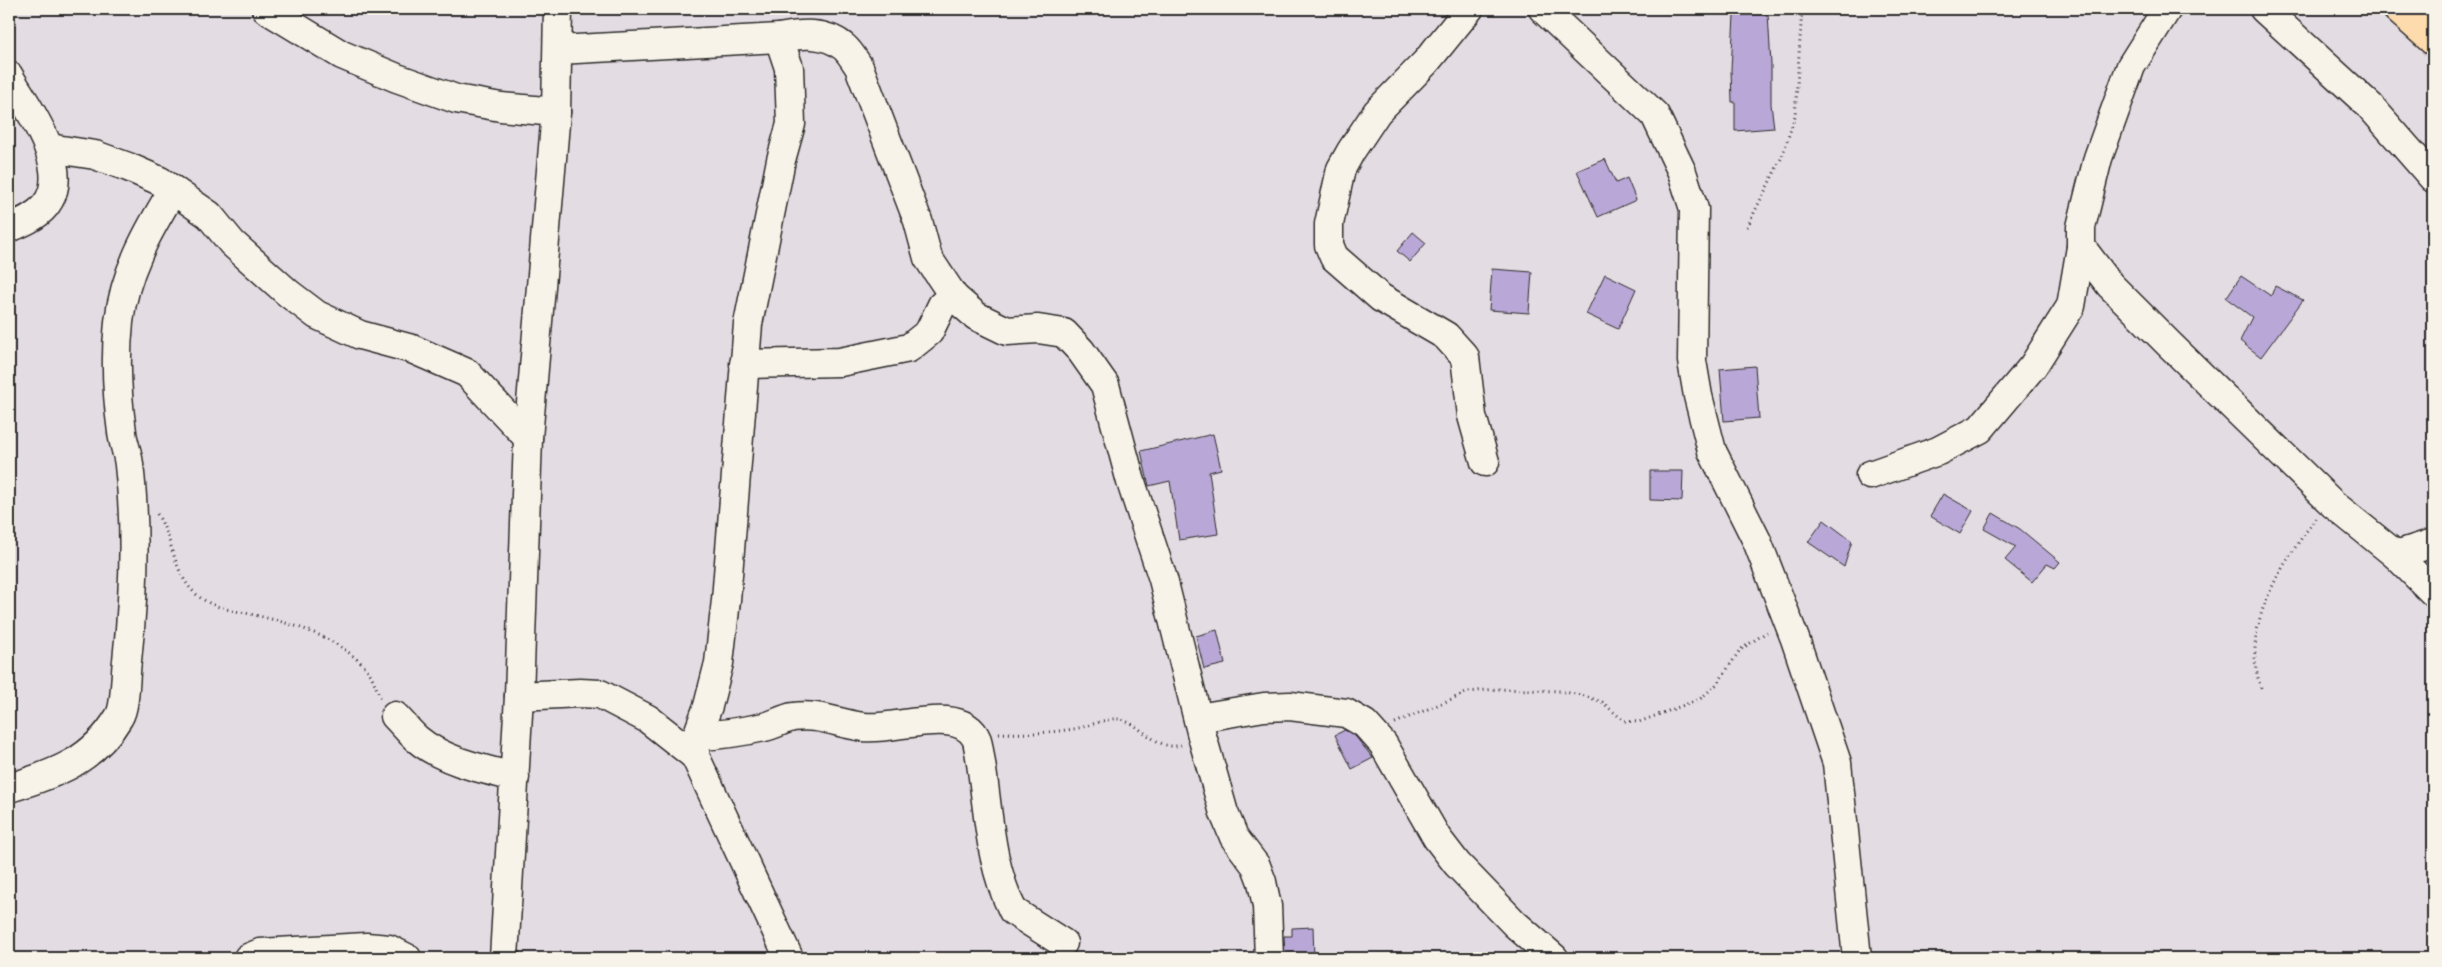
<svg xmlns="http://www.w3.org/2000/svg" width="2442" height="967" font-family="Pangolin,sans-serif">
<rect width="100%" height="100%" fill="#e4dce3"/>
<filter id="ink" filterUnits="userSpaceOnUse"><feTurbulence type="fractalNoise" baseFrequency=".02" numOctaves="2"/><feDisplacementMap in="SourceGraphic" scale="10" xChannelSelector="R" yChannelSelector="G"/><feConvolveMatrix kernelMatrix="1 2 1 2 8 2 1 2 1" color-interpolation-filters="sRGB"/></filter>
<g filter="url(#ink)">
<g fill="#b9a7d7" stroke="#2b2b2b">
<path d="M1768 14 1771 64V104L1774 128 1735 131V102H1732L1731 69 1734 15Z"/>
<path d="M1605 159 1616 183 1627 178 1636 200 1598 217 1577 171Z"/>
<path d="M1413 232 1426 243 1410 262 1397 251Z"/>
<path d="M1492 269 1532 272 1529 313 1489 310Z"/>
<path d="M1605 274 1636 289 1618 329 1586 314Z"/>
<path d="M2241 276 2271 296 2275 286 2303 300 2261 357 2240 341 2252 317 2226 298Z"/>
<path d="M1755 366 1759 418 1724 421 1720 369Z"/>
<path d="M1213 434 1221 469 1209 472 1218 534 1179 540 1170 481 1149 486 1141 451Z"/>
<path d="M1650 471H1683L1682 501 1650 500Z"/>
<path d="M1943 494 1973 511 1960 534 1930 516Z"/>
<path d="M1993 513 2020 529 2060 562 2055 568 2047 564 2032 582 2005 560 2016 547 1984 529Z"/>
<path d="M1824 520 1852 541 1844 567 1808 542Z"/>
<path d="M1217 630 1225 664 1204 669 1196 636Z"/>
<path d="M1345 730 1355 736 1373 758 1352 769 1335 735Z"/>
<path d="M1313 927 1314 958 1285 957 1284 936H1292V928Z"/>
</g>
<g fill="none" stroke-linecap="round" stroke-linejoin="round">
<defs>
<g id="minor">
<path d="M266 9 342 55 397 78 456 99 501 107 556 112"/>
<path d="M1469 9 1426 62 1377 112 1351 151 1341 169 1329 224V245L1334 257 1381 298 1446 336 1465 357 1472 416 1485 462"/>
<path d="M1543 9 1655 115 1682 172 1694 209 1692 361 1698 396 1712 451 1757 541 1795 639 1837 763 1857 958"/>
<path d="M2167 9 2131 66 2098 158 2081 227V247L2110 285 2169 344 2333 504 2396 555 2433 592"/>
<path d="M2264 9 2370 106 2433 178"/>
<path d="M779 38 789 68 791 124 781 160 748 324 726 600 719 663 708 706 697 736 695 756 789 958"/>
<path d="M558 50 779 38C801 34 825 31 844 47 850 52 855 61 859 67L918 221 928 258 954 297 976 316 1007 331 1038 329 1064 333 1081 351 1105 385 1131 482 1163 579 1202 736 1224 813 1234 837 1256 866 1262 882 1267 906 1269 958"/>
<path d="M9 76C27 108 75 170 45 206 36 217 21 223 9 228"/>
<path d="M49 148 95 155 128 167 160 181 209 215 232 243 288 293 317 315 360 335 412 349 467 373 528 438"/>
<path d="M744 364 840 362 909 348 929 332 942 305 954 297"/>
<path d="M1870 475 1938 451 1980 429 2033 366 2071 306 2081 247"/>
<path d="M2396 555 2433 543"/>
<path d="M519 696 580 693 600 694 648 719 695 756"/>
<path d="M395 716C402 723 409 732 417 739 443 761 482 769 515 777"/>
<path d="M1198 718 1264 707 1290 706 1346 713 1365 724 1383 744 1437 838 1457 864 1515 924 1554 958"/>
<path d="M697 736C719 735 742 732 764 727 774 725 783 719 793 717 819 713 839 724 864 727 894 731 962 703 977 740 989 798 986 857 1013 911L1063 943"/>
<path d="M9 788C55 774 93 761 119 717 126 706 125 674 127 661 134 595 137 530 129 465 128 453 123 443 122 432 117 396 115 358 119 322 124 273 148 231 173 190"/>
<path d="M248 958 260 953 366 947 389 949 407 958"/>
<path d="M504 958 519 696 528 438 556 112 558 9"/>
</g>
<path id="highway" d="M2397 9 2433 41"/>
</defs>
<use href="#minor" stroke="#2b2b2b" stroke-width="31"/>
<use href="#highway" stroke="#2b2b2b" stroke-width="31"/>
<g stroke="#2b2b2b" stroke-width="3" stroke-dasharray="1 4" stroke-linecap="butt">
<path d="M1747 227 1782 157 1795 116 1802 9"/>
<path d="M157 514C174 540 173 575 197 595 211 607 229 610 246 613 289 623 331 633 363 665 373 674 375 687 381 698"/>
<path d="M2261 688C2239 626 2281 566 2316 518"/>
<path d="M1395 723 1468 692 1496 689 1560 691 1585 696 1602 702 1624 721 1639 722 1700 699 1717 684 1740 650 1767 632"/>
<path d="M999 733C1023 734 1049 733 1073 729 1084 728 1110 717 1118 719 1141 723 1157 752 1181 745"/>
</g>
<use href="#minor" stroke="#f7f3e8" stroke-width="28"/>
<use href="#highway" stroke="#fedbac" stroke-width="28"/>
</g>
</g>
<rect width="2442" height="967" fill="none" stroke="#f7f3e8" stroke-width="30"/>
<rect x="15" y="15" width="2412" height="937" fill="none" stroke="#2b2b2b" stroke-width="2" filter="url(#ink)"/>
</svg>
